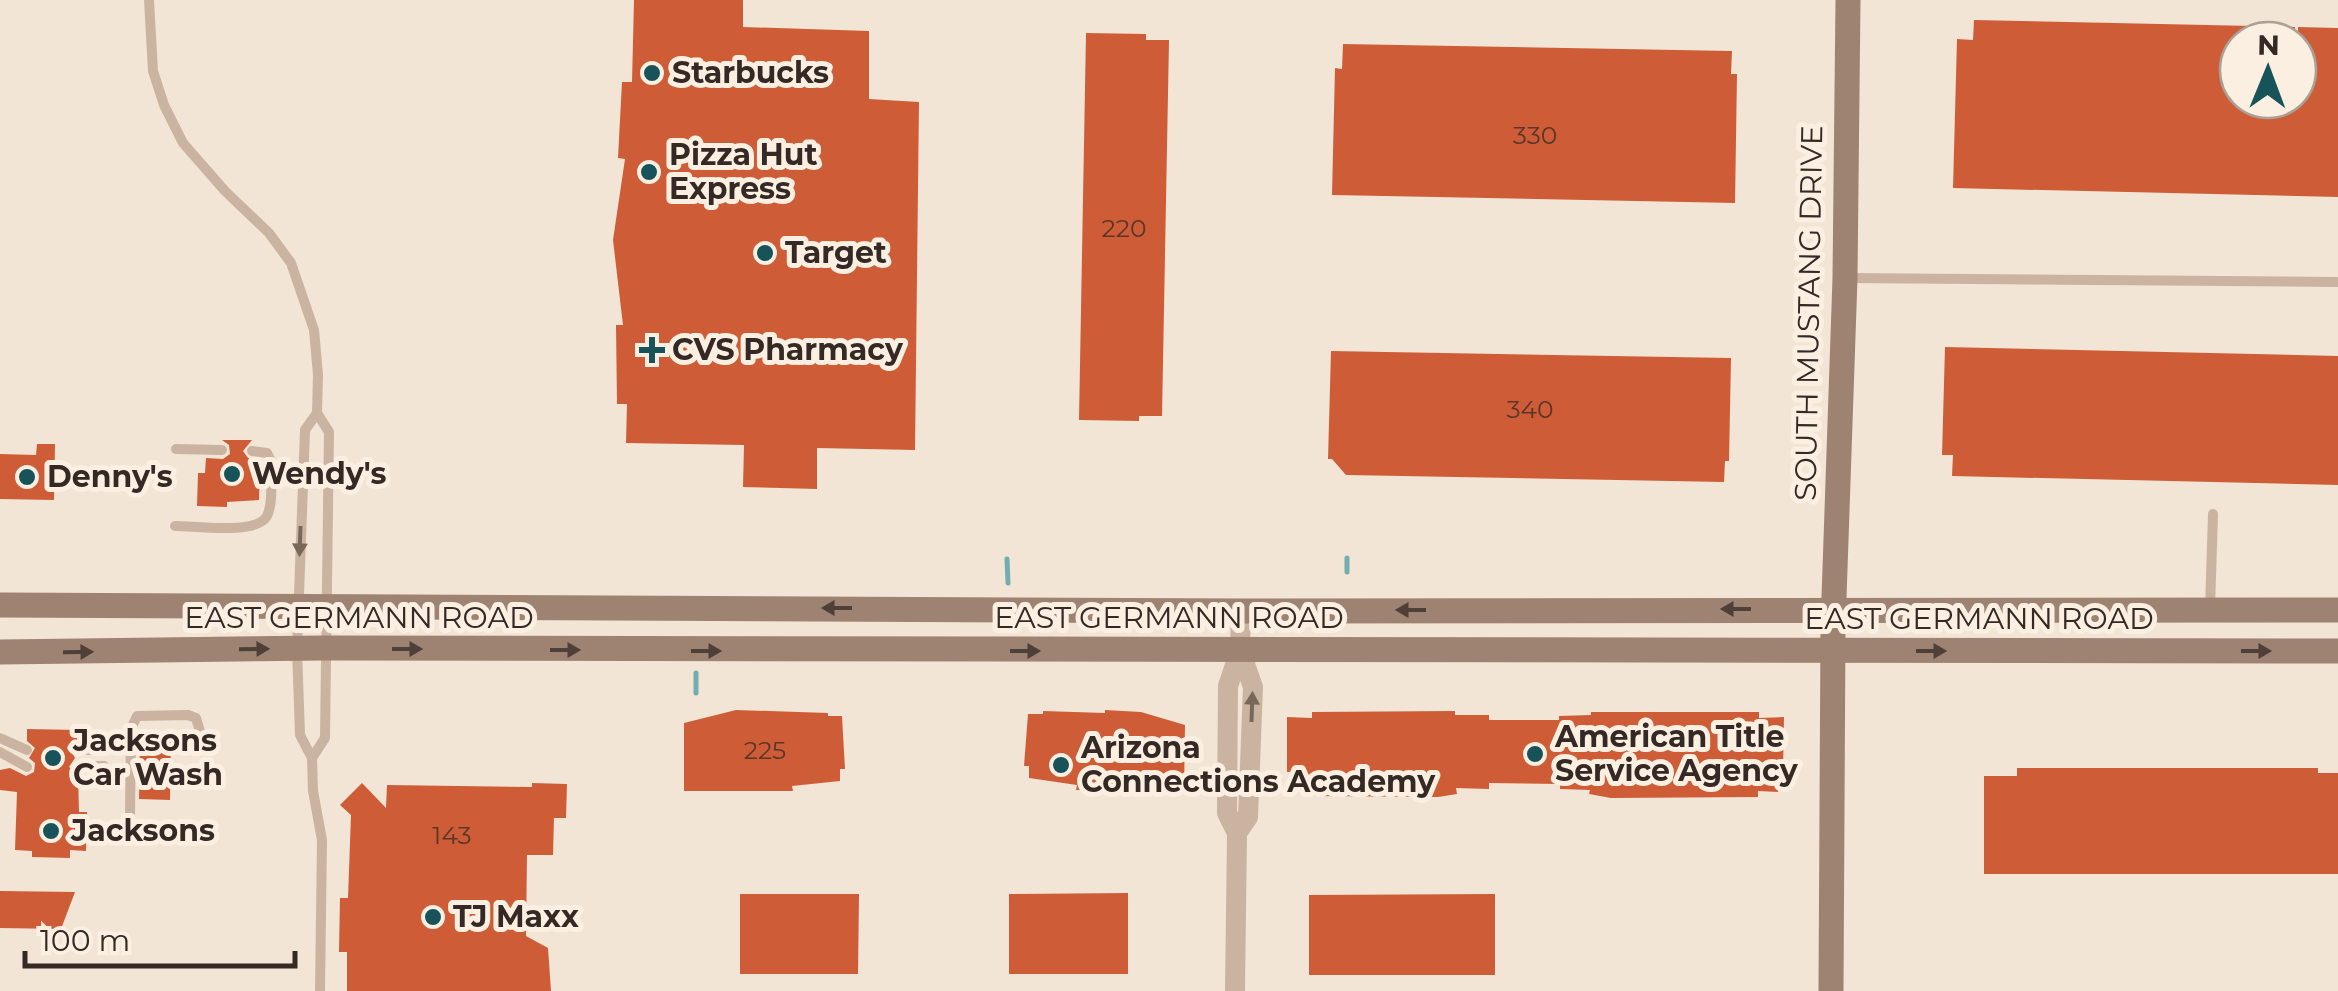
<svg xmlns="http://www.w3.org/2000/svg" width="2338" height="991" font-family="Montserrat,sans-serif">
<rect width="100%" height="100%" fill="#f2e5d5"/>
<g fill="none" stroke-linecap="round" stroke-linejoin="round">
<g stroke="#72aeb1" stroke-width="5">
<path d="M1007 559 1008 583"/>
<path d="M1347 572V558"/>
<path d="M696 693V673"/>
</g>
</g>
<g fill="#ce5d37">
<path d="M634 0H743V27L869 31V99L919 102 915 450 817 448V489L743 487 744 445 626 443 627 404H617L616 325H623L613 240 625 159 618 158 622 82H632Z"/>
<path d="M1974 20 2295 27V40H2238V100H2298V27L2338 28V197L1953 188 1957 39 1973 40Z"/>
<path d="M1086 33 1146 34V40H1169L1162 416H1139V421L1079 420Z"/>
<path d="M1343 44 1732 51 1731 74H1737L1735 203 1332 195 1335 68 1342 69Z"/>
<path d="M1945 347 2338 356V485L1952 476 1953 455H1942Z"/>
<path d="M1331 351 1731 358 1729 461H1725L1724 482 1346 475 1332 459H1328Z"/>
<path d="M222 440H252L243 451 248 458 260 461 259 500 227 502V507L197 506 198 473H205L206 458 223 459 230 454 229 445Z"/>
<path d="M37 444H55L54 500 0 499V454L36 455Z"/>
<path d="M736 710 828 713V716H842L845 769H840V781L792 786 793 791H684V723Z"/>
<path d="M1105 710 1141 712 1185 725 1184 793 1076 790 1077 785 1029 778V766H1024L1028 714H1043V711L1105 713Z"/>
<path d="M1455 711V715H1489V720H1559V716L1591 715V712H1759V718L1784 717 1783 773H1777L1778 792 1758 791V797L1611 798 1589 794 1590 790 1560 789V784L1489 783V789L1456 788 1457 794 1438 797 1312 796V792H1293L1294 772H1287V717L1312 718V712Z"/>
<path d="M27 729 79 730V741L70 749 75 758 69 767 78 775 79 812H87L86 851 70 850V858L32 857V851L15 850 17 792 0 790V770L10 768 26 776 34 772 35 763 29 758 35 748 27 741Z"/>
<path d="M140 735H171L170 800 139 799Z"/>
<path d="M2017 768H2318V773H2338V874H1984V776H2017Z"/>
<path d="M362 783 386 808 387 785 532 787V783L567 784 566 818H554L553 855H527L526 936 548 948 551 991H347V952H339L340 898H348L351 815 340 805Z"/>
<path d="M0 891 75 892 61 929 0 928Z"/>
<path d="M1128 893V974H1009V894Z"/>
<path d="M740 894H859L858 974H740Z"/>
<path d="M1495 894V975H1309V895Z"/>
</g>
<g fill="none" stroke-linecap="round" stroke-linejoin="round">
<g stroke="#cab4a1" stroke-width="10">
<path d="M149 0 153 71 164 105 183 143 225 191 269 233 291 263 314 330 318 375 317 413 329 432 325 738 312 758"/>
<path d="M1846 278 2338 282"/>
<path d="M317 413 305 430 297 649 300 735 312 758 313 791 322 840 320 991"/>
<path d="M176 449 222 450"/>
<path d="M175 526C196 526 257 535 267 516 274 502 270 477 271 461L267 453 252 451"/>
<path d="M2210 608 2213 514"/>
<path d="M0 738 27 750"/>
<path d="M79 750H104"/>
<path d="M0 752 27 767"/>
<path d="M78 766H104"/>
<path d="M130 814 131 729 137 716 188 715 196 718 202 738"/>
</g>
<g stroke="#cab4a1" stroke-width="20">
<path d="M1237 833 1248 817 1253 687 1240 650"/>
<path d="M1235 991 1237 833 1227 813 1228 686 1240 650 1241 611"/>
</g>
<g stroke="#9e8272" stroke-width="25">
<path d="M0 605 1241 611 2338 610"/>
<path d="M0 652 325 648 2338 651"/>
<path d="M1831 991 1833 627 1845 278 1848 0"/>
</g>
</g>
<defs><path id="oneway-solid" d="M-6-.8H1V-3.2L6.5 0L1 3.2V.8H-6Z" transform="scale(2.5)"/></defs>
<g fill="#78685c">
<use href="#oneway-solid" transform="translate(300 541) rotate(92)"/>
<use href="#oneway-solid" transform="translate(1252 707) rotate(-88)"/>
</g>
<g fill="#4e3f38">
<use href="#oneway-solid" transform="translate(837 608) rotate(-180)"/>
<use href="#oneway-solid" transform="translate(1736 609) rotate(180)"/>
<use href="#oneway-solid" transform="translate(1411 610) rotate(180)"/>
<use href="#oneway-solid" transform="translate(254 649) rotate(-1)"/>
<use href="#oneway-solid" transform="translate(407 649)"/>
<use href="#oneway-solid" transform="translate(565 650)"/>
<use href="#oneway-solid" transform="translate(706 651)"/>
<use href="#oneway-solid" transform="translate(1025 651)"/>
<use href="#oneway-solid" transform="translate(1931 651)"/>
<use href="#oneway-solid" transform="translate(2256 651)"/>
<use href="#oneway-solid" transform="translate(78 652) rotate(-1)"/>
</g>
<g fill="#175358" stroke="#faefe1" stroke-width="4">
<circle cx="652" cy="73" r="10"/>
<circle cx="649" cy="172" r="10"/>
<circle cx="765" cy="253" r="10"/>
<path d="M647 335h10v10h10v10h-10v10h-10v-10h-10v-10h10z"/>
<circle cx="232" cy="474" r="10"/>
<circle cx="27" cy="477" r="10"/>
<circle cx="1535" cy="754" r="10"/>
<circle cx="53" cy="758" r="10"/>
<circle cx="1061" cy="765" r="10"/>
<circle cx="51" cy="831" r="10"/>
<circle cx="433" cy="917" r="10"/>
</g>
<g text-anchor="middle" stroke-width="10" stroke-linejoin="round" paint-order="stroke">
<g font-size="25" fill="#5a3629">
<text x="1535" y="144">330</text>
<text x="1124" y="237">220</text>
<text x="1530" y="418">340</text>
<text x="765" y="759">225</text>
<text x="452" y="844">143</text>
</g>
<g font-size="30" font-weight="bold" fill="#342924" stroke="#faefe1" text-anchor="start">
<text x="672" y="83">Starbucks</text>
<text x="669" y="165">Pizza Hut<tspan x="669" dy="34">Express</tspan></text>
<text x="785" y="263">Target</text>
<text x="672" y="360">CVS Pharmacy</text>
<text x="252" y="484">Wendy's</text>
<text x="47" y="487">Denny's</text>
<text x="1555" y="747">American Title<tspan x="1555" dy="34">Service Agency</tspan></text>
<text x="73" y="751">Jacksons<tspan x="73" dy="34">Car Wash</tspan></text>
<text x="1081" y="758">Arizona<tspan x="1081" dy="34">Connections Academy</tspan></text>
<text x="71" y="841">Jacksons</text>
<text x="453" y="927">TJ Maxx</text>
</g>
<g font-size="30" fill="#342924" stroke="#faefe1">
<text transform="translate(1809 313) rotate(-89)" y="10">SOUTH MUSTANG DRIVE</text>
<text x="359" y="628">EAST GERMANN ROAD</text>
<text x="1169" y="628">EAST GERMANN ROAD</text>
<text x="1979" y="629">EAST GERMANN ROAD</text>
</g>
</g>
<g transform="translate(2268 70) rotate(1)"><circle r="48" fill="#faefe1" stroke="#aba095" stroke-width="2.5"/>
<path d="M0-8L18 38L0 25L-18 38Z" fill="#175358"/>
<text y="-15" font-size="28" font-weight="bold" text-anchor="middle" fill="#342924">N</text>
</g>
<path d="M25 951v15h270v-15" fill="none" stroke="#342924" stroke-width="5"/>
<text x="40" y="951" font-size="30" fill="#342924" stroke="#faefe1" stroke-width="8" paint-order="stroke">100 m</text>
</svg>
